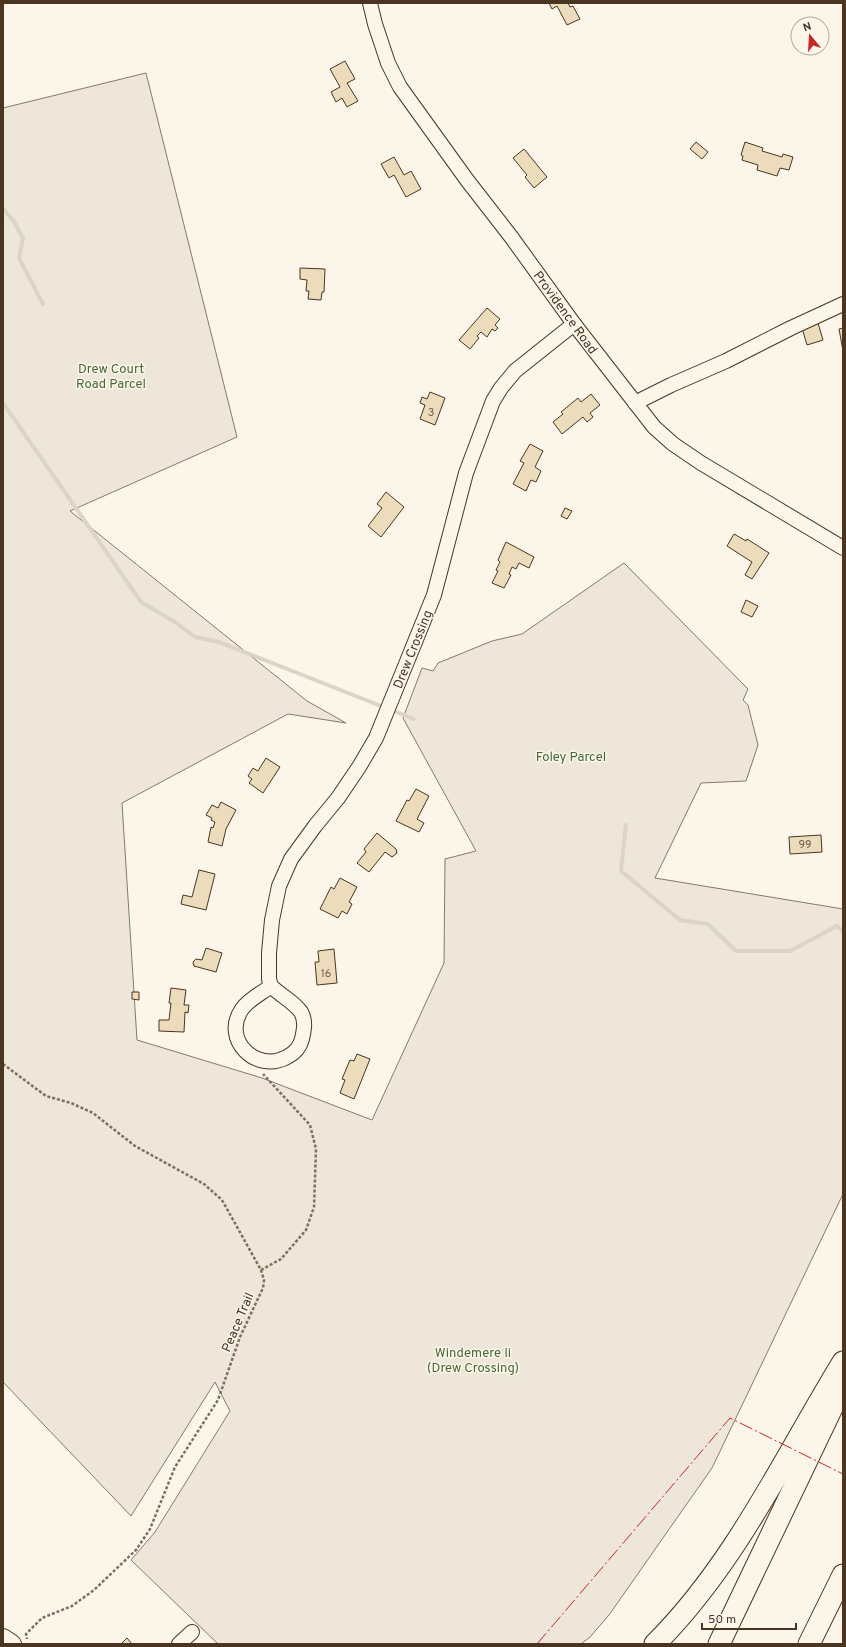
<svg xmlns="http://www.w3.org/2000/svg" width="846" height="1647" font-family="Overpass,sans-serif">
<rect width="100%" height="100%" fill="#fbf6e9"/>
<path fill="#ede6d9" stroke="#887966" d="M146 73 237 437 70 511 307 701 346 723 288 714 122 803 137 1040 262 1078 372 1120 444 963 445 859 476 851 403 718 422 668 433 671 438 663 492 641 522 634 624 563 748 689 743 700 748 705 758 745 746 781 701 783 655 878 843 909V1194L712 1468 609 1615 590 1637 581 1644H218L131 1560 155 1532 230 1411 215 1382 131 1516 3 1382V108Z"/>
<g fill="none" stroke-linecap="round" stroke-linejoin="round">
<g stroke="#dcd4c6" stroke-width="4">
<path d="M3 209 13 220 23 238 19 258 43 304"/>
<path d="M3 403 141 602 175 622 195 637 219 642 414 719"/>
<path d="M626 825 621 871 680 920 708 924 736 951H790L837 926 843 932"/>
</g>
</g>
<g fill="#ecdcbc" stroke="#4a3520">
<path d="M549 3H568L570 7 573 6 580 19 567 25 557 6 552 9Z"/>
<path d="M345 61 355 79 347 83 358 101 347 107 342 98 336 102 331 92 340 87 330 69Z"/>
<path d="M696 142 708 152 702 159 690 149Z"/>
<path d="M745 142 763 148 762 151 782 157 783 154 793 157 789 170 780 168 777 176 757 170 758 165 742 160 743 156 741 155Z"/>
<path d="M524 149 547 177 534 188 525 177 527 175 513 158Z"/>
<path d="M394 157 404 175 411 171 421 189 406 197 394 175 389 178 381 164Z"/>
<path d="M300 268 325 269 324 292H322L321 300 308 299 309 291H306L307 280 300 279Z"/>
<path d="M487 308 500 319 495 325 498 328 495 331 492 329 487 337 481 332 477 336 479 338 470 349 459 340Z"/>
<path d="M818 323 823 340 807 345 802 328Z"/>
<path d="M843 328V351L839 329Z"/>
<path d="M430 392 445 398 435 425 420 419 425 405 420 403 422 397 427 399Z"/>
<path d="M591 394 600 405 590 413 593 417 587 422 583 417 562 434 553 422 563 414 561 412 578 398 581 402Z"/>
<path d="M530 444 543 451 535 467 541 471 536 482 531 480 526 491 513 484 524 463 520 461Z"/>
<path d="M386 492 404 507 381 537 368 526 382 508 377 504Z"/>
<path d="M565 508 572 511 567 519 561 516Z"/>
<path d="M734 534 746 541 747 539 769 553 752 579 745 575 752 562 727 546Z"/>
<path d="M506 542 534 557 529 568 519 563 516 569 512 567 509 574 511 575 504 588 492 583 498 571 496 570 500 562 498 560Z"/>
<path d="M746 600 758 606 752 617 741 612Z"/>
<path d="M266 758 280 767 263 793 249 783 252 779 248 776 253 768 258 771Z"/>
<path d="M416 789 429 796 417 819 424 823 419 832 396 821 407 800 409 801Z"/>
<path d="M221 802 236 810 226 829 222 846 208 842 211 827 213 828 215 822 211 820 212 818 206 815 212 805 218 808Z"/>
<path d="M377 833 396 849 397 853 392 857 385 852 369 872 357 863 366 852 364 849Z"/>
<path d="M821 835 822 852 790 854 789 837Z"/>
<path d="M199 870 215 874 206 910 181 904 183 895 192 897Z"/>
<path d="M340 878 357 887 349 902 352 904 347 914 342 911 338 918 320 909 331 887 334 889Z"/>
<path d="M206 948 222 953 216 972 194 966 193 962 196 959 202 960Z"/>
<path d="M334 949 337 983 317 985 315 962H319L318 951Z"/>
<path d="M171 988 186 990 184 1005H189L188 1013 185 1012 184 1032 159 1031V1020H169L171 1003H169Z"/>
<path d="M132 992H139V1000L132 999Z"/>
<path d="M357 1054 370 1059 354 1099 340 1093 345 1080 342 1079 350 1060 354 1061Z"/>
<path d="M127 1638 132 1644H121Z"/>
</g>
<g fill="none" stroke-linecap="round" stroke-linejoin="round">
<defs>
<g id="minor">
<path d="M370 3 375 24 388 63 400 87 467 180 512 238 574 324 654 427 673 444 701 463 843 548"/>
<path d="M635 403 671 385 726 361 791 328 843 304"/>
<path d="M271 986C281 996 293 1001 301 1012 306 1021 304 1030 302 1039 300 1047 295 1053 287 1057 256 1074 221 1039 242 1009 249 999 262 993 271 986L269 979V953L272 920 279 886 291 859 315 826 338 798 359 767 376 738 434 595 466 473 493 401 501 388 515 371 574 324"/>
<path d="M179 1644 192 1632"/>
</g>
<path id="major" d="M3 1638 12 1644"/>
<g id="highway">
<path d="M655 1644C736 1563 784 1458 843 1362"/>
<path d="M719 1644 843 1385"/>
<path d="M809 1644 843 1575"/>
</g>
</defs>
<use href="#minor" stroke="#4a3520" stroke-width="16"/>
<use href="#major" stroke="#4a3520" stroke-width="20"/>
<use href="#highway" stroke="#4a3520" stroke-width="23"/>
<g stroke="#7f6f5c" stroke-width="2.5" stroke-dasharray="3 2" stroke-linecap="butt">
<path d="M3 1064 46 1096 71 1103 93 1113 135 1146 204 1184 222 1200 261 1270 264 1280 263 1288 240 1337 218 1400 175 1467 150 1529 136 1550 94 1590 72 1606 42 1618 26 1634 27 1639"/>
<path d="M261 1270 281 1259 306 1230 314 1207 316 1149 310 1125 263 1074"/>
</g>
<use href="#minor" stroke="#fbf6e9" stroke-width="14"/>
<use href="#major" stroke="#fbf6e9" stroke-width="18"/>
<use href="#highway" stroke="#fbf6e9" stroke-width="21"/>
<path stroke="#c62828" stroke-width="1" stroke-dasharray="14 3 2 3" stroke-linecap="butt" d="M537 1644 730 1418 843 1474"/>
</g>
<g text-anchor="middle" stroke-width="3" stroke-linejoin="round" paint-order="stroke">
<g font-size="11" fill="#725f47">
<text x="431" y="416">3</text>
<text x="805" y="848">99</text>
<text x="326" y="977">16</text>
</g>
<g font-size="13" fill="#4a3520" stroke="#fbf6e9">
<text transform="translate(566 312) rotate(54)" y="5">Providence Road</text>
<text transform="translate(412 649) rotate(-68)" y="5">Drew Crossing</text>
<text transform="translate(237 1322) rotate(-67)" y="5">Peace Trail</text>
</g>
<g font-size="13" fill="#436837" stroke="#fbf6e9">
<text x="111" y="373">Drew Court<tspan x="111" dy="15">Road Parcel</tspan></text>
<text x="571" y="761">Foley Parcel</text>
<text x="473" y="1357">Windemere Ii<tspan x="473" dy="15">(Drew Crossing)</tspan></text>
</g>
</g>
<rect width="846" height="1647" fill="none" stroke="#4a3520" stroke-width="8"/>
<g transform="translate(810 36) rotate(342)"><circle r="19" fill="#fbf6e9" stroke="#b4a999"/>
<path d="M0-3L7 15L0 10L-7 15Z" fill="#c62828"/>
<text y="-6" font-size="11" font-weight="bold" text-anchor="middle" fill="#4a3520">N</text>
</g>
<path d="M702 1623v6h94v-6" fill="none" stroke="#4a3520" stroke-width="2"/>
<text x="708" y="1623" font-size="12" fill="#4a3520" stroke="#fbf6e9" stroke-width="3" paint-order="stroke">50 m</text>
</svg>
